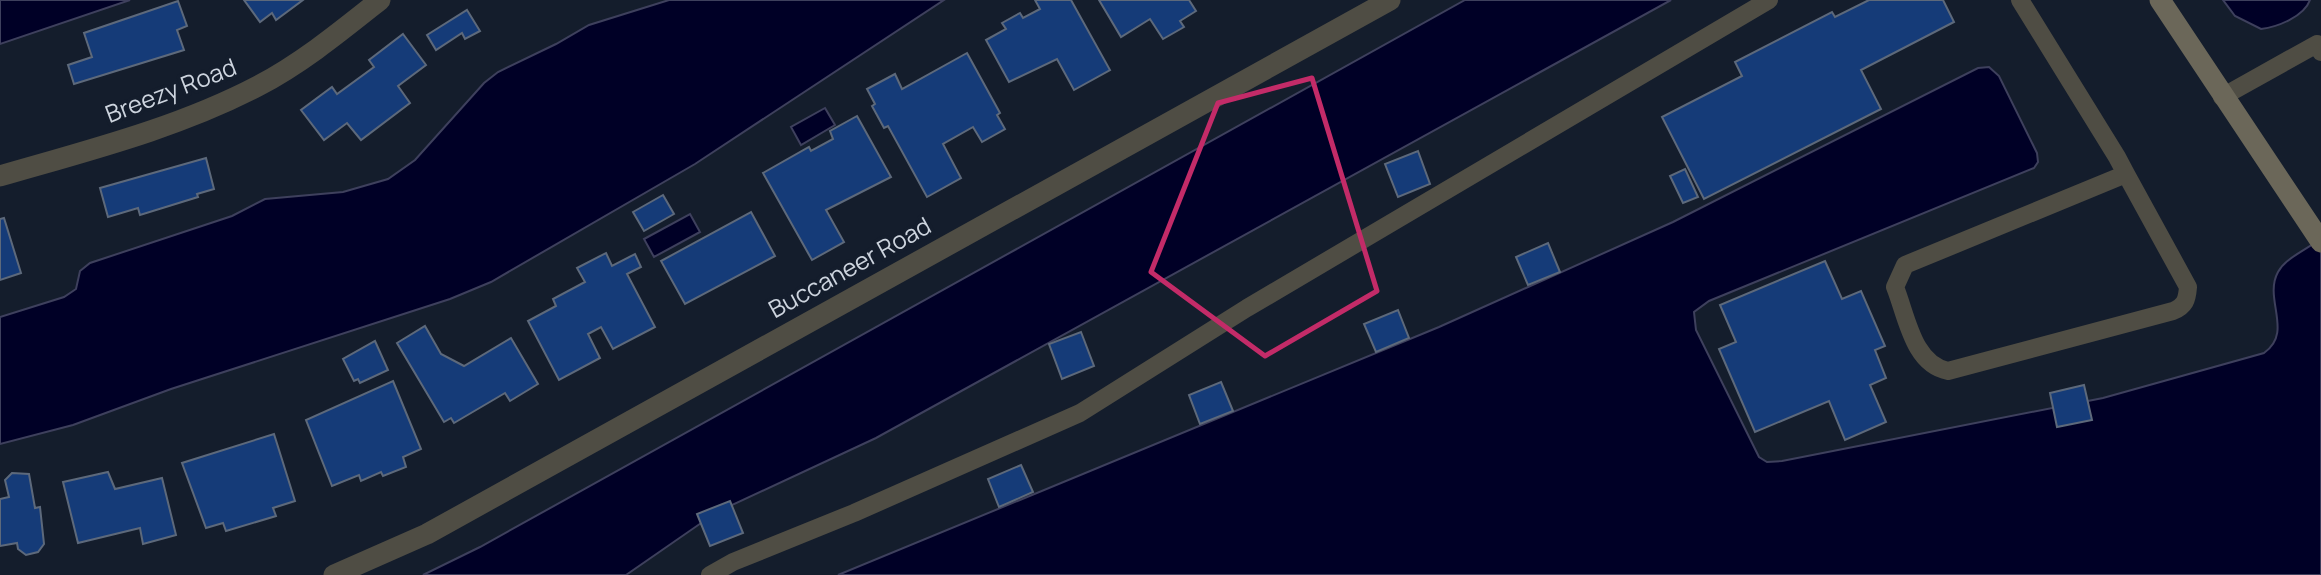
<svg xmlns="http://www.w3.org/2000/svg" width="2321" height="575" font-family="Manrope,sans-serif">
<rect width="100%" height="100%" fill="#141d2c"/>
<g fill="#000026" stroke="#3e405d" stroke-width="2">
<path d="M0 0H130L0 44Z"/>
<path d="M669 0H944L695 164 491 282 450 299 171 389 73 425 0 444V317L64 297 76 289 80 271 90 263 232 216 265 199 343 192 388 179 415 160 484 83 498 72 556 44 589 25Z"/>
<path d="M1465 0H1671L876 438 717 512 626 575H423L480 547Z"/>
<path d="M2223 0H2310C2304 17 2277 27 2261 29L2235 16Z"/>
<path d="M1989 67 1999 76 2037 153 2038 162 2034 168 1709 301 1694 312 1696 330 1759 457 1767 462 1782 461 2103 398 2264 353C2294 332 2263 299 2278 272 2286 257 2309 249 2321 238V575H838L1439 327 1673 222 1978 68Z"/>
<path d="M825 108 835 125 801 145 791 127Z"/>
<path d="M690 214 700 232 654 257 644 239Z"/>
</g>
<g fill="#153b78" stroke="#5d697b" stroke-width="2">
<path d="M244 0H303L276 20 272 13 260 22Z"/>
<path d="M1035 0H1071L1110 70 1074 90 1057 59 1009 82 986 40 1006 29 1002 23 1020 13 1023 18 1040 9Z"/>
<path d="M1099 0H1189L1196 11 1180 21 1184 27 1163 39 1150 19 1121 37Z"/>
<path d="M1869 0H1943L1954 22 1861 70 1881 109 1704 199 1662 117 1742 76 1735 62 1832 12 1835 17Z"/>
<path d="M178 1 187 26 177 30 184 50 74 84 68 65 92 57 84 33Z"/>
<path d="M467 10 480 31 465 39 462 33 436 50 427 35Z"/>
<path d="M403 34 426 65 398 86 410 103 361 140 347 123 324 140 301 110 332 87 337 94 374 67 369 60Z"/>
<path d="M967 53 1000 113 997 115 1005 129 982 142 973 127 943 144 961 178 927 197 888 126 884 128 872 106 875 104 867 89 895 74 902 89Z"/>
<path d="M857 116 891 177 826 210 844 242 812 260 763 173 809 147 811 151 833 139 830 131Z"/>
<path d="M1418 151 1430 184 1398 197 1385 164Z"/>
<path d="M206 158 214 189 197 194 198 197 140 215 138 208 108 217 100 188Z"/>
<path d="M1685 169 1698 197 1683 203 1670 176Z"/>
<path d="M663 195 674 214 644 231 633 212Z"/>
<path d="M751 212 775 256 685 304 661 261Z"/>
<path d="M4 218 21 273 0 280V219Z"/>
<path d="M1548 243 1560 272 1528 285 1516 257Z"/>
<path d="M606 253 612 266 635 254 641 267 627 274 655 327 613 349 601 327 588 334 600 358 559 380 528 321 556 306 553 299 585 282 577 268Z"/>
<path d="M1825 261 1842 299 1861 291 1885 346 1875 350 1886 378 1870 385 1886 422 1845 440 1829 401 1755 432 1719 349 1736 342 1720 305Z"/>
<path d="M1398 310 1409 338 1376 352 1364 324Z"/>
<path d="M425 326 441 354 464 366 511 338 538 384 510 401 505 393 454 423 451 418 444 422 397 343Z"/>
<path d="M1081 332 1094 366 1062 379 1049 344Z"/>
<path d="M375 341 388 370 360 383 358 379 354 381 343 359Z"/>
<path d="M393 381 421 449 403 457 406 467 383 476 381 472 361 481 359 475 332 486 306 420Z"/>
<path d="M1221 382 1233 411 1200 424 1189 395Z"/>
<path d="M2084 385 2092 420 2057 427 2050 393Z"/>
<path d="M274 434 295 501 273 508 276 516 226 531 223 523 206 528 182 463Z"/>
<path d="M1021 465 1033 492 999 507 988 479Z"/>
<path d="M108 472 115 489 162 478 176 535 143 544 140 528 78 543 63 482Z"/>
<path d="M12 473 29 474 35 508 40 507 44 544 38 552 26 555 18 549 17 543 0 546V499L9 497 5 480Z"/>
<path d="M730 501 743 533 710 546 697 514Z"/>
</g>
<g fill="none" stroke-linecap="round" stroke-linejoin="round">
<g stroke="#4f4d44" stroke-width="18">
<path d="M2020 0 2117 157 2126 174 2188 287C2187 300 2185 306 2173 311L1948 371C1913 364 1907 317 1895 287L1905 265 2126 174"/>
<path d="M2222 97 2317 44 2321 52"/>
<path d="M710 575 733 562 854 513 1080 413 1247 308 1769 0"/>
</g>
<g stroke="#4f4d44" stroke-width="21">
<path d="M0 176C86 151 178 128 258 86 302 63 341 31 380 0"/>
<path d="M334 575 427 534 1390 0"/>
</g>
<path stroke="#6b6759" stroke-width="21" d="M2160 0 2321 242"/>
</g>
<path fill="none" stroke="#c32b68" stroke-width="5" stroke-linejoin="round" d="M1312 78 1377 291 1265 356 1151 272 1218 103Z"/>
<g text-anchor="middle" stroke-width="7" stroke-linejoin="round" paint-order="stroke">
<g font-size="24" fill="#cdd4de" stroke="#141d2c">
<text transform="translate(171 91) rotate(-21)" y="8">Breezy Road</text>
<text transform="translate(850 268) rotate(-29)" y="8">Buccaneer Road</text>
</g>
</g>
</svg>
